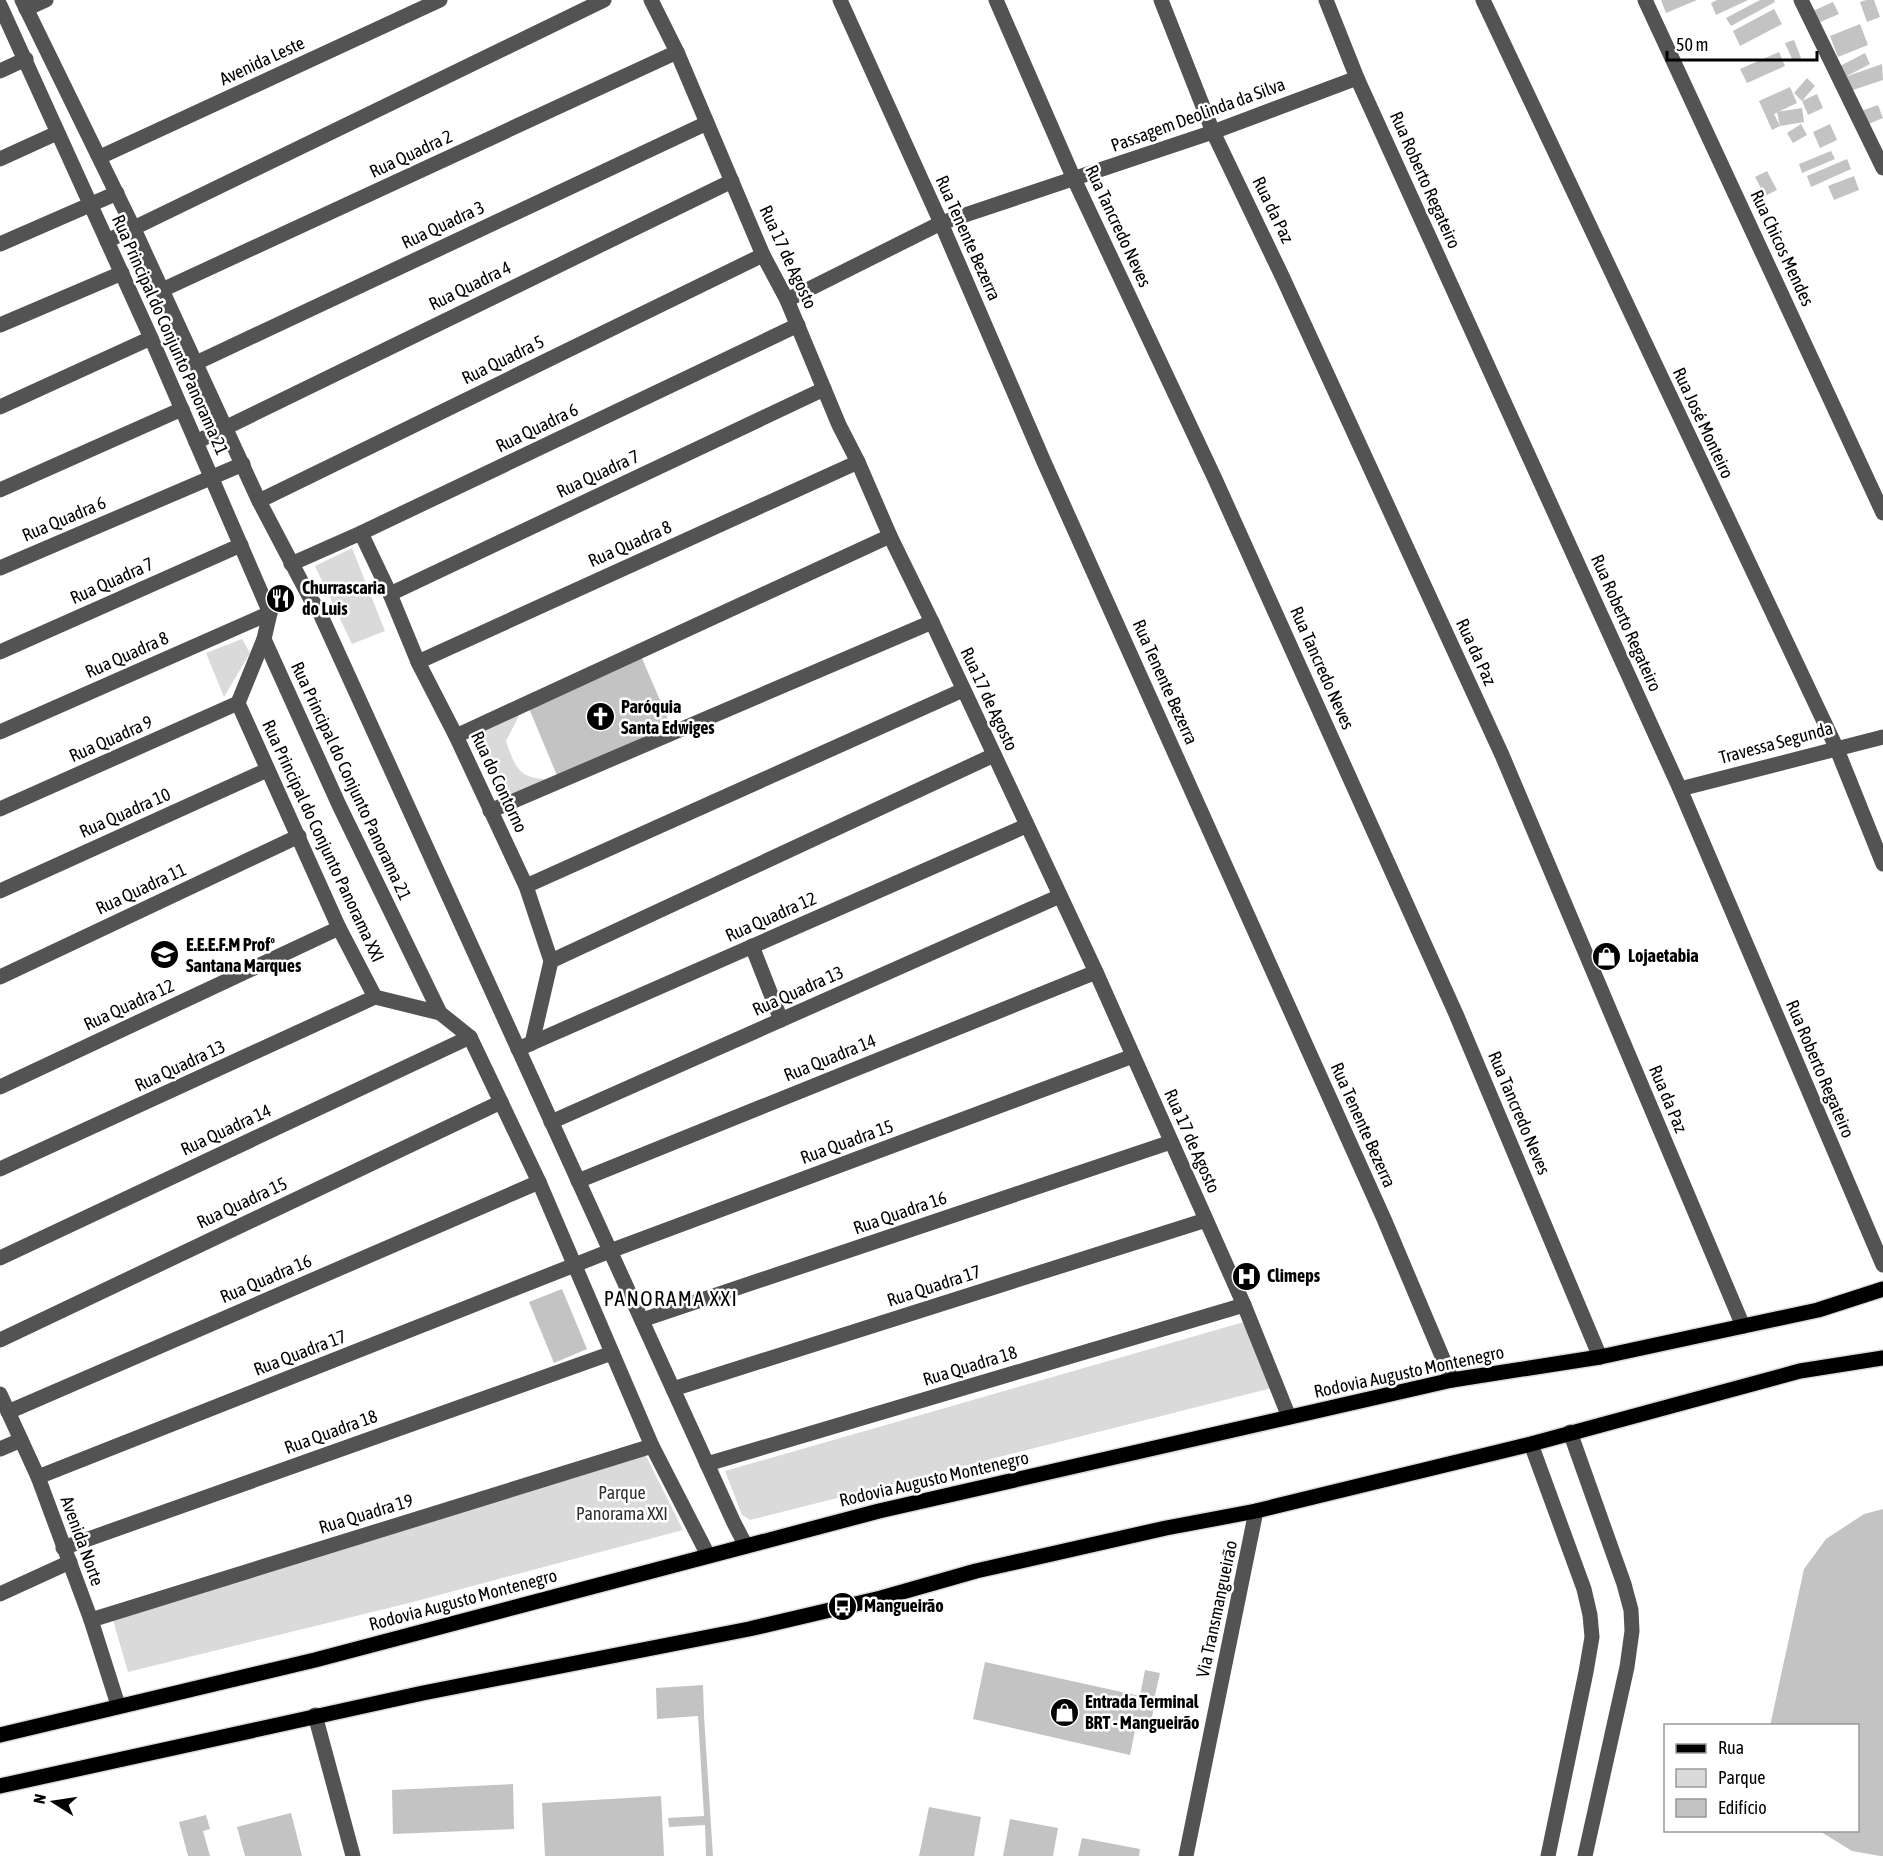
<svg xmlns="http://www.w3.org/2000/svg" width="1883" height="1856" font-family="'Asap Condensed',sans-serif">
<rect width="100%" height="100%" fill="#fff"/>
<g fill="#dadada">
<path d="M352 548 385 631 352 644 315 566Z"/>
<path d="M242 639 250 653 224 697 206 653Z"/>
<path d="M521 712 506 741C519 780 524 777 562 781L502 805 479 745 484 731Z"/>
<path d="M1244 1322 1272 1388 750 1520 742 1515 725 1471Z"/>
<path d="M645 1454 683 1530 409 1603 128 1672 113 1620Z"/>
</g>
<g fill="#c3c3c3">
<path d="M1661 0H1697L1666 13Z"/>
<path d="M1717 0H1748L1716 15 1711 3Z"/>
<path d="M1760 0H1774L1775 2 1731 26 1726 18Z"/>
<path d="M1866 0H1874L1880 17 1867 22 1860 2Z"/>
<path d="M1833 2 1839 14 1818 23 1813 11Z"/>
<path d="M1774 9 1782 24 1740 46 1733 31Z"/>
<path d="M1860 24 1868 45 1838 57 1830 36Z"/>
<path d="M1794 40 1801 58 1793 61 1785 43Z"/>
<path d="M1779 52 1785 66 1747 83 1740 69Z"/>
<path d="M1865 53 1870 64 1845 77 1882 64 1883 80 1850 91 1840 66Z"/>
<path d="M1807 78 1815 86 1802 101 1794 93Z"/>
<path d="M1790 87 1797 103 1774 114 1780 126 1777 112 1802 108 1804 122 1780 126 1772 130 1759 101Z"/>
<path d="M1817 94 1823 108 1808 115 1802 101Z"/>
<path d="M1878 105 1883 118 1866 125 1861 111Z"/>
<path d="M1801 124 1807 135 1793 143 1787 133Z"/>
<path d="M1830 124 1837 140 1820 148 1813 132Z"/>
<path d="M1831 151 1835 159 1802 173 1799 164Z"/>
<path d="M1847 159 1851 169 1811 187 1807 176Z"/>
<path d="M1767 171 1777 190 1765 196 1755 177Z"/>
<path d="M1854 176 1859 190 1834 200 1828 186Z"/>
<path d="M641 656 672 728 558 778 528 706Z"/>
<path d="M562 1289 587 1349 554 1363 529 1302Z"/>
<path d="M1883 1509V1856H1880L1852 1851 1818 1830H1858V1726H1770L1804 1569 1826 1539 1864 1514Z"/>
<path d="M985 1662 1140 1696 1145 1670 1160 1673 1153 1704 1154 1705 1151 1724 1137 1721 1130 1755 973 1719Z"/>
<path d="M703 1685 704 1716 713 1856H706L705 1825 669 1827 668 1818 704 1816 698 1716 657 1719 656 1688Z"/>
<path d="M513 1784 514 1829 393 1834 392 1790Z"/>
<path d="M661 1796 664 1856H545L542 1803Z"/>
<path d="M929 1807 981 1817 974 1856H919Z"/>
<path d="M291 1813 302 1856H245L237 1827Z"/>
<path d="M206 1815 210 1829 203 1831 210 1856H188L179 1822Z"/>
<path d="M1010 1819 1058 1828 1053 1856H1003Z"/>
<path d="M1082 1838 1140 1849 1139 1856H1078Z"/>
</g>
<g fill="none" stroke-linecap="round" stroke-linejoin="round">
<defs>
<g id="major">
<path d="M0 1735 315 1660 879 1511 1452 1380 1600 1357 1818 1310 1883 1289"/>
<path d="M0 1786 423 1693 749 1629 881 1598 976 1571 1166 1528 1256 1511 1531 1444 1800 1371 1883 1358"/>
</g>
</defs>
<use href="#major" stroke="#dbdbdb" stroke-width="18"/>
<g stroke="#535353" stroke-width="15">
<path d="M22 0 133 227 259 501 310 598 318 609 734 1523 746 1546"/>
<path d="M651 0 677 52 763 255 787 300 839 425 858 462 890 536 932 622 1096 972 1244 1305 1289 1417"/>
<path d="M840 0 941 223 1044 462 1384 1219 1452 1380"/>
<path d="M996 0 1074 179 1215 479 1456 1014 1600 1357"/>
<path d="M1161 0 1213 132 1282 276 1502 755 1743 1326"/>
<path d="M1326 0 1357 78 1680 789 1883 1265"/>
<path d="M1483 0 1836 747 1883 864"/>
<path d="M1645 0 1883 513"/>
<path d="M1801 0 1883 168"/>
<path d="M0 5 151 338 270 613 264 639 339 805 440 1013 470 1037 539 1182 652 1446 708 1555"/>
<path d="M26 9 46 0"/>
<path d="M0 71 26 59"/>
<path d="M100 157 440 0"/>
<path d="M0 159 57 133"/>
<path d="M107 241 604 0"/>
<path d="M0 244 117 193"/>
<path d="M162 290 677 52"/>
<path d="M787 300 941 223 1213 132 1357 78"/>
<path d="M0 325 122 273"/>
<path d="M196 363 707 123"/>
<path d="M0 407 151 338"/>
<path d="M196 442 732 181"/>
<path d="M0 490 182 409"/>
<path d="M259 501 763 255"/>
<path d="M361 533 390 594 418 662 456 736 526 886 551 961 532 1043 518 1049"/>
<path d="M291 564 361 533 798 325"/>
<path d="M0 568 243 464"/>
<path d="M390 594 824 389"/>
<path d="M264 639 238 703 339 928 375 997 440 1013"/>
<path d="M0 652 241 545"/>
<path d="M418 662 858 462"/>
<path d="M0 732 270 613"/>
<path d="M456 736 890 536"/>
<path d="M1680 789 1883 737"/>
<path d="M0 809 238 703"/>
<path d="M490 811 932 622"/>
<path d="M526 886 963 690"/>
<path d="M0 891 267 770"/>
<path d="M752 946 781 1020"/>
<path d="M551 961 994 755"/>
<path d="M0 977 299 836"/>
<path d="M532 1043 1026 826"/>
<path d="M0 1087 339 928"/>
<path d="M551 1122 1060 896"/>
<path d="M0 1169 375 997"/>
<path d="M578 1181 1096 972"/>
<path d="M0 1258 470 1037"/>
<path d="M642 1320 1171 1142"/>
<path d="M0 1340 501 1102"/>
<path d="M673 1389 1206 1220"/>
<path d="M0 1394 38 1477 91 1620 118 1705"/>
<path d="M8 1412 539 1182"/>
<path d="M1570 1432 1624 1584 1631 1610 1632 1631 1627 1667 1585 1856"/>
<path d="M1531 1444 1584 1589 1590 1615 1592 1637 1586 1672 1548 1856"/>
<path d="M0 1449 21 1440"/>
<path d="M707 1464 1244 1305"/>
<path d="M38 1477 610 1251 1133 1056"/>
<path d="M63 1548 612 1353"/>
<path d="M0 1594 70 1562"/>
<path d="M91 1620 652 1446"/>
<path d="M315 1715 353 1856"/>
<path d="M1186 1856 1256 1511"/>
</g>
<use href="#major" stroke="#000" stroke-width="15"/>
</g>
<defs>
<symbol id="restaurant-disc" viewBox="-11 -11 22 22"><circle r="9.5" fill="#000" stroke="#fff"/><path d="M-5-6h1v4h1v-4h1v4h1v-4h1v5L-1.5 .5V6h-2V.5L-5-1ZM5-6V6H3V1.5H1.5Q1.5-4 5-6Z" fill="#fff"/></symbol>
<symbol id="church-disc" viewBox="-11 -11 22 22"><circle r="9.5" fill="#000" stroke="#fff"/><path d="M-1.2-6h2.4v3.5h3.3v2.4h-3.3V6h-2.4V-.1h-3.3v-2.4h3.3Z" fill="#fff"/></symbol>
<symbol id="school-disc" viewBox="-11 -11 22 22"><circle r="9.5" fill="#000" stroke="#fff"/><path d="M0-5L7-2L0 1L-7-2ZM-4 1L0 2.5L4 1V4Q0 6-4 4Z" fill="#fff"/></symbol>
<symbol id="shop-disc" viewBox="-11 -11 22 22"><circle r="9.5" fill="#000" stroke="#fff"/><path d="M-5-2.5h2.3a2.7 3.5 0 0 1 5.4 0H5L5.5 6h-11ZM-1.5-2.5h3a1.5 2.3 0 0 0-3 0Z" fill="#fff"/></symbol>
<symbol id="hospital-disc" viewBox="-11 -11 22 22"><circle r="9.5" fill="#000" stroke="#fff"/><path d="M-5-5h3v3.5h4V-5h3V5h-3V1.5h-4V5h-3Z" fill="#fff"/></symbol>
<symbol id="bus-disc" viewBox="-11 -11 22 22"><circle r="9.5" fill="#000" stroke="#fff"/><path d="M-5-6H5V4H4V6H2V4H-2V6H-4V4H-5ZM-3.5-4V0h7V-4ZM-3.5 1.2v1.5H-2V1.2ZM2 1.2v1.5H3.5V1.2Z" fill="#fff"/></symbol>
</defs>
<g fill-rule="evenodd">
<use href="#restaurant-disc" x="264" y="582" width="33" height="33"/>
<use href="#church-disc" x="584" y="700" width="33" height="33"/>
<use href="#school-disc" x="148" y="938" width="33" height="33"/>
<use href="#shop-disc" x="1590" y="940" width="33" height="33"/>
<use href="#hospital-disc" x="1230" y="1260" width="33" height="33"/>
<use href="#bus-disc" x="826" y="1590" width="33" height="33"/>
<use href="#shop-disc" x="1048" y="1696" width="33" height="33"/>
</g>
<g text-anchor="middle" stroke-width="5" stroke-linejoin="round" paint-order="stroke">
<g font-size="18" fill="#000" stroke="#fff">
<text transform="translate(262 61) rotate(-25)" y="6">Avenida Leste</text>
<text transform="translate(1198 115) rotate(-20)" y="6">Passagem Deolinda da Silva</text>
<text transform="translate(411 154) rotate(-25)" y="6">Rua Quadra 2</text>
<text transform="translate(1425 180) rotate(66)" y="6">Rua Roberto Regateiro</text>
<text transform="translate(1273 210) rotate(64)" y="6">Rua da Paz</text>
<text transform="translate(443 225) rotate(-25)" y="6">Rua Quadra 3</text>
<text transform="translate(1118 226) rotate(65)" y="6">Rua Tancredo Neves</text>
<text transform="translate(968 238) rotate(66)" y="6">Rua Tenente Bezerra</text>
<text transform="translate(1782 248) rotate(65)" y="6">Rua Chicos Mendes</text>
<text transform="translate(788 257) rotate(65)" y="6">Rua 17 de Agosto</text>
<text transform="translate(470 286) rotate(-26)" y="6">Rua Quadra 4</text>
<text transform="translate(170 335) rotate(66)" y="6">Rua Principal do Conjunto Panorama 21</text>
<text transform="translate(503 360) rotate(-26)" y="6">Rua Quadra 5</text>
<text transform="translate(1703 423) rotate(65)" y="6">Rua José Monteiro</text>
<text transform="translate(537 428) rotate(-26)" y="6">Rua Quadra 6</text>
<text transform="translate(598 474) rotate(-25)" y="6">Rua Quadra 7</text>
<text transform="translate(64 519) rotate(-23)" y="6">Rua Quadra 6</text>
<text transform="translate(630 544) rotate(-24)" y="6">Rua Quadra 8</text>
<text transform="translate(112 581) rotate(-24)" y="6">Rua Quadra 7</text>
<text transform="translate(1626 623) rotate(66)" y="6">Rua Roberto Regateiro</text>
<text transform="translate(1476 652) rotate(65)" y="6">Rua da Paz</text>
<text transform="translate(127 655) rotate(-24)" y="6">Rua Quadra 8</text>
<text transform="translate(1322 668) rotate(66)" y="6">Rua Tancredo Neves</text>
<text transform="translate(1165 682) rotate(66)" y="6">Rua Tenente Bezerra</text>
<text transform="translate(989 699) rotate(65)" y="6">Rua 17 de Agosto</text>
<text transform="translate(111 739) rotate(-24)" y="6">Rua Quadra 9</text>
<text transform="translate(1776 743) rotate(-15)" y="6">Travessa Segunda</text>
<text transform="translate(351 781) rotate(65)" y="6">Rua Principal do Conjunto Panorama 21</text>
<text transform="translate(499 782) rotate(65)" y="6">Rua do Contorno</text>
<text transform="translate(125 813) rotate(-24)" y="6">Rua Quadra 10</text>
<text transform="translate(323 841) rotate(65)" y="6">Rua Principal do Conjunto Panorama XXI</text>
<text transform="translate(141 889) rotate(-25)" y="6">Rua Quadra 11</text>
<text transform="translate(771 917) rotate(-24)" y="6">Rua Quadra 12</text>
<text transform="translate(798 991) rotate(-24)" y="6">Rua Quadra 13</text>
<text transform="translate(129 1005) rotate(-25)" y="6">Rua Quadra 12</text>
<text transform="translate(830 1058) rotate(-22)" y="6">Rua Quadra 14</text>
<text transform="translate(180 1066) rotate(-25)" y="6">Rua Quadra 13</text>
<text transform="translate(1820 1069) rotate(67)" y="6">Rua Roberto Regateiro</text>
<text transform="translate(1668 1099) rotate(67)" y="6">Rua da Paz</text>
<text transform="translate(1519 1113) rotate(67)" y="6">Rua Tancredo Neves</text>
<text transform="translate(1363 1125) rotate(66)" y="6">Rua Tenente Bezerra</text>
<text transform="translate(226 1130) rotate(-25)" y="6">Rua Quadra 14</text>
<text transform="translate(1192 1141) rotate(66)" y="6">Rua 17 de Agosto</text>
<text transform="translate(847 1142) rotate(-20)" y="6">Rua Quadra 15</text>
<text transform="translate(242 1203) rotate(-25)" y="6">Rua Quadra 15</text>
<text transform="translate(900 1213) rotate(-19)" y="6">Rua Quadra 16</text>
<text transform="translate(266 1279) rotate(-23)" y="6">Rua Quadra 16</text>
<text transform="translate(934 1286) rotate(-18)" y="6">Rua Quadra 17</text>
<text transform="translate(300 1353) rotate(-21)" y="6">Rua Quadra 17</text>
<text transform="translate(970 1366) rotate(-17)" y="6">Rua Quadra 18</text>
<text transform="translate(1409 1372) rotate(-12)" y="6">Rodovia Augusto Montenegro</text>
<text transform="translate(331 1432) rotate(-20)" y="6">Rua Quadra 18</text>
<text transform="translate(934 1479) rotate(-13)" y="6">Rodovia Augusto Montenegro</text>
<text transform="translate(366 1514) rotate(-17)" y="6">Rua Quadra 19</text>
<text transform="translate(82 1541) rotate(70)" y="6">Avenida Norte</text>
<text transform="translate(463 1600) rotate(-15)" y="6">Rodovia Augusto Montenegro</text>
<text transform="translate(1217 1609) rotate(-78)" y="6">Via Transmangueirão</text>
</g>
<g font-size="18" font-weight="bold" fill="#000" stroke="#fff" text-anchor="start">
<text x="302" y="594">Churrascaria<tspan x="302" dy="21">do Luis</tspan></text>
<text x="621" y="713">Paróquia<tspan x="621" dy="21">Santa Edwiges</tspan></text>
<text x="186" y="951">E.E.E.F.M Profº<tspan x="186" dy="21">Santana Marques</tspan></text>
<text x="1628" y="962">Lojaetabia</text>
<text x="1267" y="1282">Climeps</text>
<text x="864" y="1612">Mangueirão</text>
<text x="1085" y="1708">Entrada Terminal<tspan x="1085" dy="21">BRT - Mangueirão</tspan></text>
</g>
<g font-size="18" fill="#313131" stroke="#fff">
<text x="622" y="1499">Parque<tspan x="622" dy="21">Panorama XXI</tspan></text>
</g>
<g font-size="21" letter-spacing="1.5" fill="#000" stroke="#fff">
<text x="671" y="1306">PANORAMA XXI</text>
</g>
</g>
<rect x="1664" y="1724" width="195" height="108" fill="#ffffff" stroke="#999999" stroke-width="1.5"/>
<rect x="1676" y="1744" width="30" height="9" fill="#000000" stroke="#999999" stroke-width="1.5"/>
<text x="1718" y="1754" font-size="18" fill="#000000">Rua</text>
<rect x="1676" y="1769" width="30" height="18" fill="#dadada" stroke="#999999" stroke-width="1.5"/>
<text x="1718" y="1784" font-size="18" fill="#000000">Parque</text>
<rect x="1676" y="1799" width="30" height="18" fill="#c3c3c3" stroke="#999999" stroke-width="1.5"/>
<text x="1718" y="1814" font-size="18" fill="#000000">Edifício</text>
<g transform="translate(54 1802) rotate(282)" stroke="#ffffff" stroke-width="4.5" paint-order="stroke">
<path d="M0-4.5L10 22L0 15L-10 22Z" fill="#000000"/>
<text y="-9" font-size="16" font-weight="bold" text-anchor="middle" fill="#000000">N</text>
</g>
<path d="M1667 51v9h150v-9" fill="none" stroke="#000000" stroke-width="3"/>
<text x="1676" y="51" font-size="18" fill="#000000" stroke="#ffffff" stroke-width="4.5" paint-order="stroke">50 m</text>
</svg>
